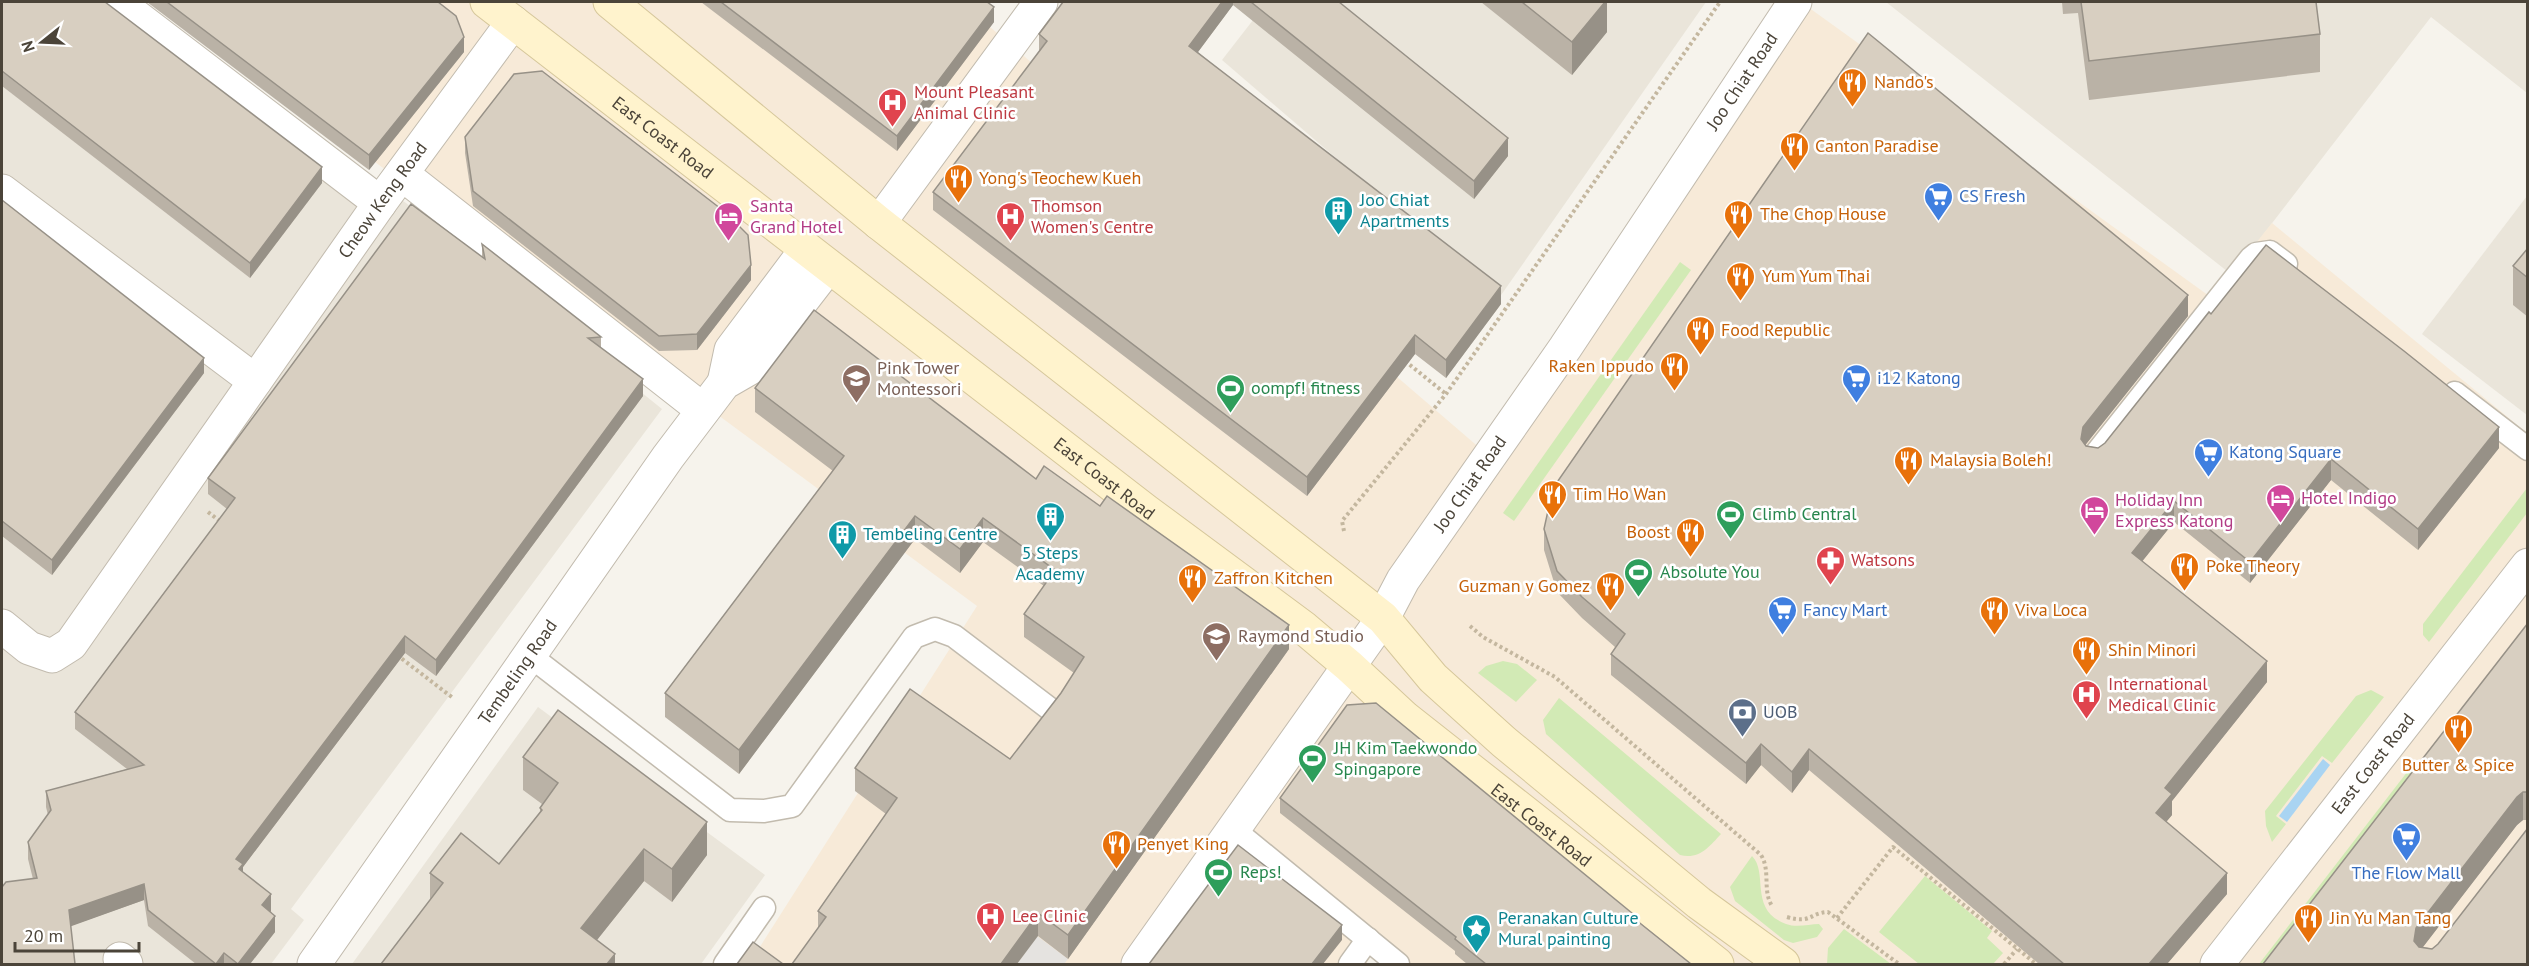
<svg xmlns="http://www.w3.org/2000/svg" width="2529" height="966" font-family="'PT Sans',sans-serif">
<rect width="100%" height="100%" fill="#f6f3ec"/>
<g fill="#eae5da">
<path d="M2 2H107L406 203 662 409 291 909 304 920 271 964H2Z"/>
<path d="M1267 2H1706L1499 298 1222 60Z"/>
<path d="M1886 2H2527V93L2431 17 2232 275Z"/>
<path d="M2527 196V415L2422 334Z"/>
<path d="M538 707 765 875 701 964H352Z"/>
</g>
<path fill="#f7ead8" d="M158 2H961L1503 468 1781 2H1801L2212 298 2272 223 2527 433V964H1407L1379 943 1366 964H749L977 606Z"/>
<g fill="#d2eab5">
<path d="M1680 262 1691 270 1514 521 1503 513Z"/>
<path d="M2527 488V513L2429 642 2423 635V624Z"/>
<path d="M1503 661 1517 664 1537 680 1516 702 1478 673 1486 666Z"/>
<path d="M2371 690 2384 697 2332 763 2322 756 2276 816 2286 824 2272 842 2266 826 2265 811 2356 696Z"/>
<path d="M1559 698 1721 834C1709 847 1699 860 1680 855L1546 734 1543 720Z"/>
<path d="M2420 763 2275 964H2259L2411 767Z"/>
<path d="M1752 856C1769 873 1748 910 1786 924 1797 928 1809 924 1819 924L1823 929 1817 937 1793 943 1784 940 1735 901 1730 887Z"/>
<path d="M1925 876 1992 931 1987 938 2003 953 1993 964H1919L1879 932Z"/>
<path d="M1844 929 1891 964H1827L1828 948Z"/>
</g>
<path fill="#e5e3e0" d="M1037 936 1068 959 1064 964H1017Z"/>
<path fill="#a9d4f2" d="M2323 759 2330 765 2287 822 2279 816Z"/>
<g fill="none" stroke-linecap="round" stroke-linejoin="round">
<defs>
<g id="service">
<path d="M2455 393 2528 449"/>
<path d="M2094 456 2251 258 2256 254 2270 252 2286 264"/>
<path d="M529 655 730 810 764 811 792 806 914 637 935 629 954 636 1050 709"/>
<path d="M1233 829 1398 964"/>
<path d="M725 964 764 908"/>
<path d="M1350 964 1368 939"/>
</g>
<g id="minor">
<path d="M117 2 380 203"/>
<path d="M402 174 703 410"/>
<path d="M2 191 255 381"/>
<path d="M879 223 1041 2"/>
<path d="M724 383 731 350 806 250"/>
<path id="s1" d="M2 626 29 648 52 656 71 644 380 203 513 22"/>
<path d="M120 959 126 964"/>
<path id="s2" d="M314 964 668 457 724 383 750 368 828 267"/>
<path id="s3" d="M2217 964 2528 565"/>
</g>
<g id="tertiary">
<path id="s4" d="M1138 964 1383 618 1403 580 1565 348 1795 2"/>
</g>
<g id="secondary">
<path id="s5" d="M487 2 1146 511 1304 628 1349 666 1405 718 1717 964"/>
<path d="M610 2 879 223 1383 618 1433 678 1504 742 1699 903 1783 964"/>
</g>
</defs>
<use href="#service" stroke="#c2bbae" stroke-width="25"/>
<use href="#minor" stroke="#c2bbae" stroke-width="35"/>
<use href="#tertiary" stroke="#c2bbae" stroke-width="35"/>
<use href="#secondary" stroke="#d6c79b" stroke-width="35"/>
<g stroke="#c4b79f" stroke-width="4" stroke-dasharray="3 3" stroke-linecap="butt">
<path d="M1405 361 1446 394"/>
<path d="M208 512 221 522"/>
<path d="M1344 531 1342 521 1446 394 1720 2"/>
<path d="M1470 626 1483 637 1555 677 1761 855C1771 871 1762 890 1772 906"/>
<path d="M397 655 453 698"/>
<path d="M1787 917C1812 924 1809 913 1828 912L1899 964"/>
<path d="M1837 918 1893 847 2036 964"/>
<path d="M2004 964 2017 949"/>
</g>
<use href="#service" stroke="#fff" stroke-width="22"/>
<use href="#minor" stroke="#fff" stroke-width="33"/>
<use href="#tertiary" stroke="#fff" stroke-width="33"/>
<use href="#secondary" stroke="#fff3cd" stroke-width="33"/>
</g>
<g fill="#bab2a6">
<path d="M2 2 322 183 250 278 2 86Z"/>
<path d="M147 2H438L464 52 369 170Z"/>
<path d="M701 2H987L994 22 897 151Z"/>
<path d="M1063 2H1339L1508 156 1474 199 1233 5 1198 52 1501 304 1446 378 1415 354 1307 496 933 210V192L1039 52V34Z"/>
<path d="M1481 2H1607V32L1572 75Z"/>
<path d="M2062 2H2316L2320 34V72L2089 100 2078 13 2063 14Z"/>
<path d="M465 137 751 280 697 350 659 351 473 206 465 153Z"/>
<path d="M2 200 204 373 52 575 2 536Z"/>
<path d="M482 244 601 337V348L643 396 436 676 405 653 243 867V872L271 911 275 932 250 964H196L148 926 144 900 70 926 33 879 28 859V842L48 815 46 807V791L127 769 75 729V712L227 509 208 494V478L482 257Z"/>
<path d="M2528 248V317L2513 305V266Z"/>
<path d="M2211 314 2499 448 2418 550 2331 480 2250 583 2174 522 2142 561 2267 682 2172 801V815L2166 822 2227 894 2167 964H2039L1809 770 1792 793 1761 765 1746 784 1611 675V654L1615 647 1582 618 1557 592 1544 550V529L2188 316 2085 445 2098 448 2105 443Z"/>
<path d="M755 388 1036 479 1289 649 1068 959 1038 936 818 928V911L886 814 855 791V768L1010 759 1061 693 1074 673 1024 637V614L1044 586 983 542 960 573 915 539 739 774 665 717V693L833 471 755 412Z"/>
<path d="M2528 623V820H2523L2517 825 2423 947 2528 964H2263Z"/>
<path d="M523 757 707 855 672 902 644 881 597 940 615 964 430 900V873L499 864 540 812V808L542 804 523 790Z"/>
<path d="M1280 798 1638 921 1691 964H1467L1455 954V951L1280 813Z"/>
</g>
<g fill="#979187">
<path d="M1222 2H1233V5L1189 64V46Z"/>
<path d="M1605 2H1607V32L1572 75V42Z"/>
<path d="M994 7V22L897 151V136Z"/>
<path d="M464 37V52L369 170V155Z"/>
<path d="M1508 138V156L1474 199V181Z"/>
<path d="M322 167V183L250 278V263Z"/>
<path d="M751 265V280L697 350V334Z"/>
<path d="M1501 286V304L1446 378V360Z"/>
<path d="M2188 295V316L2083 448 2081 439 2083 427Z"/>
<path d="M1415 335V354L1307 496V477Z"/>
<path d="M204 358V373L52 575V560Z"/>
<path d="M643 379V396L436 676V660Z"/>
<path d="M2499 427V448L2418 550V529Z"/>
<path d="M2331 459V480L2250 583V562Z"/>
<path d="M2174 501V522L2132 574V553Z"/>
<path d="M915 516V539L739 774V750Z"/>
<path d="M983 518V542L960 573V549Z"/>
<path d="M1289 625V649L1068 959V935Z"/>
<path d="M405 636V653L243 867V881L236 859Z"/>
<path d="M2267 661V682L2172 801V815L2156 834V813L2165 788Z"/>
<path d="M1761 744V765L1746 784V763Z"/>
<path d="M1809 749V770L1792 793V772Z"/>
<path d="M2523 792V820L2517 825 2416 956 2414 941 2416 928 2517 797Z"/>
<path d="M707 822V855L672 902V869Z"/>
<path d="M644 849V881L581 960V928Z"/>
<path d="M2227 873V894L2167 964H2149Z"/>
<path d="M144 884V900L69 927V910Z"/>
<path d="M271 894V911L262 922V905Z"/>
<path d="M1038 913V936L1017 964H1001Z"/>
<path d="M275 916V932L250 964H238Z"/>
<path d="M1342 925V940L1323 964H1312Z"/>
<path d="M224 953V964H216Z"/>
<path d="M615 954V964H607Z"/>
</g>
<g fill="#d8cfc1" stroke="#979187" stroke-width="1.5">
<path d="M2 2H105L322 167 250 263 2 71Z"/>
<path d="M167 2H438L456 16 464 37 369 155Z"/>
<path d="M721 2H987L994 7 897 136Z"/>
<path d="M1063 2H1222L1189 46 1501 286 1446 360 1415 335 1307 477 933 192 1047 41 1039 34Z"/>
<path d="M1251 2H1339L1508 138 1474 181Z"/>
<path d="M1522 2H1605L1572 42Z"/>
<path d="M2081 2H2316L2320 34 2089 61Z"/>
<path d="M1868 33 2188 295 2083 427 2081 439 2086 446 2098 448 2105 443 2209 312 2211 314 2266 245 2404 351 2499 427 2418 529 2331 459 2250 562 2174 501 2132 553 2267 661 2165 788 2172 794 2156 813 2227 873 2149 964H2064L1809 749 1792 772 1761 744 1746 763 1611 654 1625 634 1582 597 1557 571 1544 529 1553 488Z"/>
<path d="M542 71 725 212 748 235 751 265 697 334 659 336 473 191 465 137 514 74Z"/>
<path d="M2 200 204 358 52 560 2 521Z"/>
<path d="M411 204 485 259 482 244 601 337 588 338 643 379 436 660 405 636 236 859 243 864 239 869 271 894 262 905 275 916 238 964 224 953 216 964 148 910 144 884 69 910 75 964H2V887L6 882 37 878 28 842 51 810 46 791 144 765 75 712 235 498 208 478Z"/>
<path d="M2528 248V278L2513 266Z"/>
<path d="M814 310 1036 479 1044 466 1100 506 1107 496 1289 625 1068 935 1038 913 1001 964H792L826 917 818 911 897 798 855 768 910 689 1010 759 1061 693 1084 657 1024 614 1055 570 983 518 960 549 915 516 739 750 665 693 844 456 755 388Z"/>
<path d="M2528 623V792H2523L2517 797 2416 928 2414 941 2419 947 2432 949 2438 944 2528 828V964H2263Z"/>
<path d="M1376 703 1638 918 1636 920 1691 964H1486L1455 939 1456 937 1280 798 1347 705Z"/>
<path d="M558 710 707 822 672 869 644 849 581 928 615 954 607 964H381L443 883 430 873 461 833 499 864 542 810 540 808 558 783 523 757Z"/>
<path d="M1238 845 1342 925 1312 964H1149Z"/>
<path d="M753 942 783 964H737Z"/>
</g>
<defs>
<symbol id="restaurant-pin" viewBox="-11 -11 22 30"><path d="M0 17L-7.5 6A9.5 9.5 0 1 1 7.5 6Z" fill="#e8710a" stroke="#fff"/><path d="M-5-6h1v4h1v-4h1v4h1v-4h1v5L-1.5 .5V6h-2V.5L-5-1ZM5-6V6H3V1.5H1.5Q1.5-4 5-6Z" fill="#fff"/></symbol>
<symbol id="hospital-pin" viewBox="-11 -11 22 30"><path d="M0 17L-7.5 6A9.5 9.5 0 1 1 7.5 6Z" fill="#e0444e" stroke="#fff"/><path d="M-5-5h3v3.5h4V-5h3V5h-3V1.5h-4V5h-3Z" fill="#fff"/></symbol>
<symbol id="supermarket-pin" viewBox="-11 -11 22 30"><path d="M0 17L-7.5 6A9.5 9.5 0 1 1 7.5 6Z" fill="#3f7fe0" stroke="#fff"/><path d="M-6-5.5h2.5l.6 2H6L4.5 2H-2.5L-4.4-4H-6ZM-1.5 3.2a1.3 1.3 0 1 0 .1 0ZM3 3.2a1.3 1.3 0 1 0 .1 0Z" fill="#fff"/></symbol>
<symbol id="building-pin" viewBox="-11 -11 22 30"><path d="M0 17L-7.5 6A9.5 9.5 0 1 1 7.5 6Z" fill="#0f9aa8" stroke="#fff"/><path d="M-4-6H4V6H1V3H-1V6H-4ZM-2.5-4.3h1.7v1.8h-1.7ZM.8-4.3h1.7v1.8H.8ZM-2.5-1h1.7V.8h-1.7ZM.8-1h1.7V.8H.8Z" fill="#fff"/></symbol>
<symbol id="hotel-pin" viewBox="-11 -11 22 30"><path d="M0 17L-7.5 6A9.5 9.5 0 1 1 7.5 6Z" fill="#d1479c" stroke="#fff"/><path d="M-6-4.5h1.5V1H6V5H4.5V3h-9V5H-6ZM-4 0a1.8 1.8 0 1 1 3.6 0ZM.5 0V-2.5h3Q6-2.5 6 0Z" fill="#fff"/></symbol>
<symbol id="school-pin" viewBox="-11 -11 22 30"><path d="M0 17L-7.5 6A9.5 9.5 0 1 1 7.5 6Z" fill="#8d6e63" stroke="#fff"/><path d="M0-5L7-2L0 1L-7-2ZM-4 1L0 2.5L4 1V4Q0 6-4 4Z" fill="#fff"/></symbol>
<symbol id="stadium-pin" viewBox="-11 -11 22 30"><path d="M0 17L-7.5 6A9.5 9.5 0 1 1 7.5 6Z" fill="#2e9e5b" stroke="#fff"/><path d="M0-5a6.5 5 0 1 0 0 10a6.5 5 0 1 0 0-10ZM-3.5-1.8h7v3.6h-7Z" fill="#fff"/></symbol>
<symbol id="pharmacy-pin" viewBox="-11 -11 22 30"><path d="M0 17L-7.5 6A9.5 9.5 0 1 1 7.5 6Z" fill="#e0444e" stroke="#fff"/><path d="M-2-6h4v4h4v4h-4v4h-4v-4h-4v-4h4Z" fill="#fff"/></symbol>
<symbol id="bank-pin" viewBox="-11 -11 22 30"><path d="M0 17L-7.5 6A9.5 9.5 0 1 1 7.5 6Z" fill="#5c6f8a" stroke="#fff"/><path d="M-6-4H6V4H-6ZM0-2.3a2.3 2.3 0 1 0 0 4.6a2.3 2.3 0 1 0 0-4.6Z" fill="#fff"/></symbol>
<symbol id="sight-pin" viewBox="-11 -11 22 30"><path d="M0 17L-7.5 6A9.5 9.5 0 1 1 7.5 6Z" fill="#0f9aa8" stroke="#fff"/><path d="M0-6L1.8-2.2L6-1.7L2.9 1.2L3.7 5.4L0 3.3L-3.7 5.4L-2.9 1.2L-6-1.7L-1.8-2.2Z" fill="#fff"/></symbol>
</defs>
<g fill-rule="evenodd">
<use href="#restaurant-pin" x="1836" y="66" width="33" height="45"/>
<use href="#hospital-pin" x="876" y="86" width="33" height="45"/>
<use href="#restaurant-pin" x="1778" y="130" width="33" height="45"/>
<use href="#restaurant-pin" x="942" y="162" width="33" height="45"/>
<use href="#supermarket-pin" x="1922" y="180" width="33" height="45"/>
<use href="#building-pin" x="1322" y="194" width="33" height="45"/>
<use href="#restaurant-pin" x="1722" y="198" width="33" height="45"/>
<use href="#hotel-pin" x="712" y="200" width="33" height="45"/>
<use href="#hospital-pin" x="994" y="200" width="33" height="45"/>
<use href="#restaurant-pin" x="1724" y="260" width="33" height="45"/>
<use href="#restaurant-pin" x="1684" y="314" width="33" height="45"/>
<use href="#restaurant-pin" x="1658" y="350" width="33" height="45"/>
<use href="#school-pin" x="840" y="362" width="33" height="45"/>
<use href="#supermarket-pin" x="1840" y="362" width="33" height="45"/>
<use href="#stadium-pin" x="1214" y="372" width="33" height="45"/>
<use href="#supermarket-pin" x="2192" y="436" width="33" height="45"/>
<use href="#restaurant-pin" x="1892" y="444" width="33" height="45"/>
<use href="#restaurant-pin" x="1536" y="478" width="33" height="45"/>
<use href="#hotel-pin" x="2264" y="482" width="33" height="45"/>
<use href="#hotel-pin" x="2078" y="494" width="33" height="45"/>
<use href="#stadium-pin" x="1714" y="498" width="33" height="45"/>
<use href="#building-pin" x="1034" y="500" width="33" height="45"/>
<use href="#restaurant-pin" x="1674" y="516" width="33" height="45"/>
<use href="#building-pin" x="826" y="518" width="33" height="45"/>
<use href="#pharmacy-pin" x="1814" y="544" width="33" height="45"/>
<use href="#restaurant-pin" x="2168" y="550" width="33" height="45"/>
<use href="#stadium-pin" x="1622" y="556" width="33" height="45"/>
<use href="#restaurant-pin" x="1176" y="562" width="33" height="45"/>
<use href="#restaurant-pin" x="1594" y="570" width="33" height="45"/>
<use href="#supermarket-pin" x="1766" y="594" width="33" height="45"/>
<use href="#restaurant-pin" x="1978" y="594" width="33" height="45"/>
<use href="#school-pin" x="1200" y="620" width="33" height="45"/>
<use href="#restaurant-pin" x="2070" y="634" width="33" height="45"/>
<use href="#hospital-pin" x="2070" y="678" width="33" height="45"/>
<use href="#bank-pin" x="1726" y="696" width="33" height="45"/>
<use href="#restaurant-pin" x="2442" y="712" width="33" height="45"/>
<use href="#stadium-pin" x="1296" y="742" width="33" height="45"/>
<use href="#supermarket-pin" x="2390" y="820" width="33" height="45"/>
<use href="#restaurant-pin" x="1100" y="828" width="33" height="45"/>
<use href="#stadium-pin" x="1202" y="856" width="33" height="45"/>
<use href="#hospital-pin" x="974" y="900" width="33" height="45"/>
<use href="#restaurant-pin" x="2292" y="902" width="33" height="45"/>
<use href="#sight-pin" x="1460" y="912" width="33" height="45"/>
</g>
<g text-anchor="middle" stroke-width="5" stroke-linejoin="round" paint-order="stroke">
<g font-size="18" fill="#4b4439" stroke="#fff">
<text dy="6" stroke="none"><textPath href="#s4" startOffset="1070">Joo Chiat Road</textPath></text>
<text dy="6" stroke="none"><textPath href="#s5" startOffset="222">East Coast Road</textPath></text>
<text dy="6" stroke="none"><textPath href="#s1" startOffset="624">Cheow Keng Road</textPath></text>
<text dy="6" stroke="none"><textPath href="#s5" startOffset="780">East Coast Road</textPath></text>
<text dy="6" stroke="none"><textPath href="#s4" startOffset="584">Joo Chiat Road</textPath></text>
<text dy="6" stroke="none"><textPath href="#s2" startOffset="356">Tembeling Road</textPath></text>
<text dy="6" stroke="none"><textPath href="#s3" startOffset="254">East Coast Road</textPath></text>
<text dy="6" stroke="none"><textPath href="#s5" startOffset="1338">East Coast Road</textPath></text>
</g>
<g font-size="18" fill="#c56008" stroke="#fff" text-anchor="start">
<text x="1874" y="88">Nando's</text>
<text x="1815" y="152">Canton Paradise</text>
<text x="979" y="184">Yong's Teochew Kueh</text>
<text x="1760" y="220">The Chop House</text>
<text x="1762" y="282">Yum Yum Thai</text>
<text x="1721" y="336">Food Republic</text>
<text x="1654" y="372" text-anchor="end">Raken Ippudo</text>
<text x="1930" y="466">Malaysia Boleh!</text>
<text x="1573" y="500">Tim Ho Wan</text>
<text x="1670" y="538" text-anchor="end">Boost</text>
<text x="2206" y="572">Poke Theory</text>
<text x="1214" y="584">Zaffron Kitchen</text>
<text x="1590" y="592" text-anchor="end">Guzman y Gomez</text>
<text x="2015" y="616">Viva Loca</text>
<text x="2108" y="656">Shin Minori</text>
<text x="2458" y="771" text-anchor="middle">Butter &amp; Spice</text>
<text x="1137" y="850">Penyet King</text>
<text x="2330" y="924">Jin Yu Man Tang</text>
</g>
<g font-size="18" fill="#be3a42" stroke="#fff" text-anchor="start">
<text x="914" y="98">Mount Pleasant<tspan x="914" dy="21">Animal Clinic</tspan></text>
<text x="1031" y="212">Thomson<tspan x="1031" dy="21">Women's Centre</tspan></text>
<text x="1851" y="566">Watsons</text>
<text x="2108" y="690">International<tspan x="2108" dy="21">Medical Clinic</tspan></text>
<text x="1012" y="922">Lee Clinic</text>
</g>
<g font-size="18" fill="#366cbe" stroke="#fff" text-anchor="start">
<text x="1959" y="202">CS Fresh</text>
<text x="1877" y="384">i12 Katong</text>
<text x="2229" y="458">Katong Square</text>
<text x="1803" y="616">Fancy Mart</text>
<text x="2406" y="879" text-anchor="middle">The Flow Mall</text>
</g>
<g font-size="18" fill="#0d838f" stroke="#fff" text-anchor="start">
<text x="1360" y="206">Joo Chiat<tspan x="1360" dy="21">Apartments</tspan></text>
<text x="863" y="540">Tembeling Centre</text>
<text x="1050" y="559" text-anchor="middle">5 Steps<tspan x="1050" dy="21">Academy</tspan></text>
<text x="1498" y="924">Peranakan Culture<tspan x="1498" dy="21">Mural painting</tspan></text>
</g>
<g font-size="18" fill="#b23c85" stroke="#fff" text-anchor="start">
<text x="750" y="212">Santa<tspan x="750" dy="21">Grand Hotel</tspan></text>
<text x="2301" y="504">Hotel Indigo</text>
<text x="2115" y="506">Holiday Inn<tspan x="2115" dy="21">Express Katong</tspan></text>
</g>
<g font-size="18" fill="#785e54" stroke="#fff" text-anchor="start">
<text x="877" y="374">Pink Tower<tspan x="877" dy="21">Montessori</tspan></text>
<text x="1238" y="642">Raymond Studio</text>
</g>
<g font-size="18" fill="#27864d" stroke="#fff" text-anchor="start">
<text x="1251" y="394">oompf! fitness</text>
<text x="1752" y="520">Climb Central</text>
<text x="1660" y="578">Absolute You</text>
<text x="1334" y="754">JH Kim Taekwondo<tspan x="1334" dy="21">Spingapore</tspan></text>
<text x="1240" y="878">Reps!</text>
</g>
<g font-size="18" fill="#4e5e75" stroke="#fff" text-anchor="start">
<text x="1763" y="718">UOB</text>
</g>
</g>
<rect width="2529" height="966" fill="none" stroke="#4b4439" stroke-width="6"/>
<g transform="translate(42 42) rotate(252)" stroke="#ffffff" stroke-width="4.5" paint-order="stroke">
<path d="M0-4.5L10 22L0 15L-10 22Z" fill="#4b4439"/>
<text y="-9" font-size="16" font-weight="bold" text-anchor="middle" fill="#4b4439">N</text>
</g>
<path d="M15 942v9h124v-9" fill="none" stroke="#4b4439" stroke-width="3"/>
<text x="24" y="942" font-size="18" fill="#4b4439" stroke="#ffffff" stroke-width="4.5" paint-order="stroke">20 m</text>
</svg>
